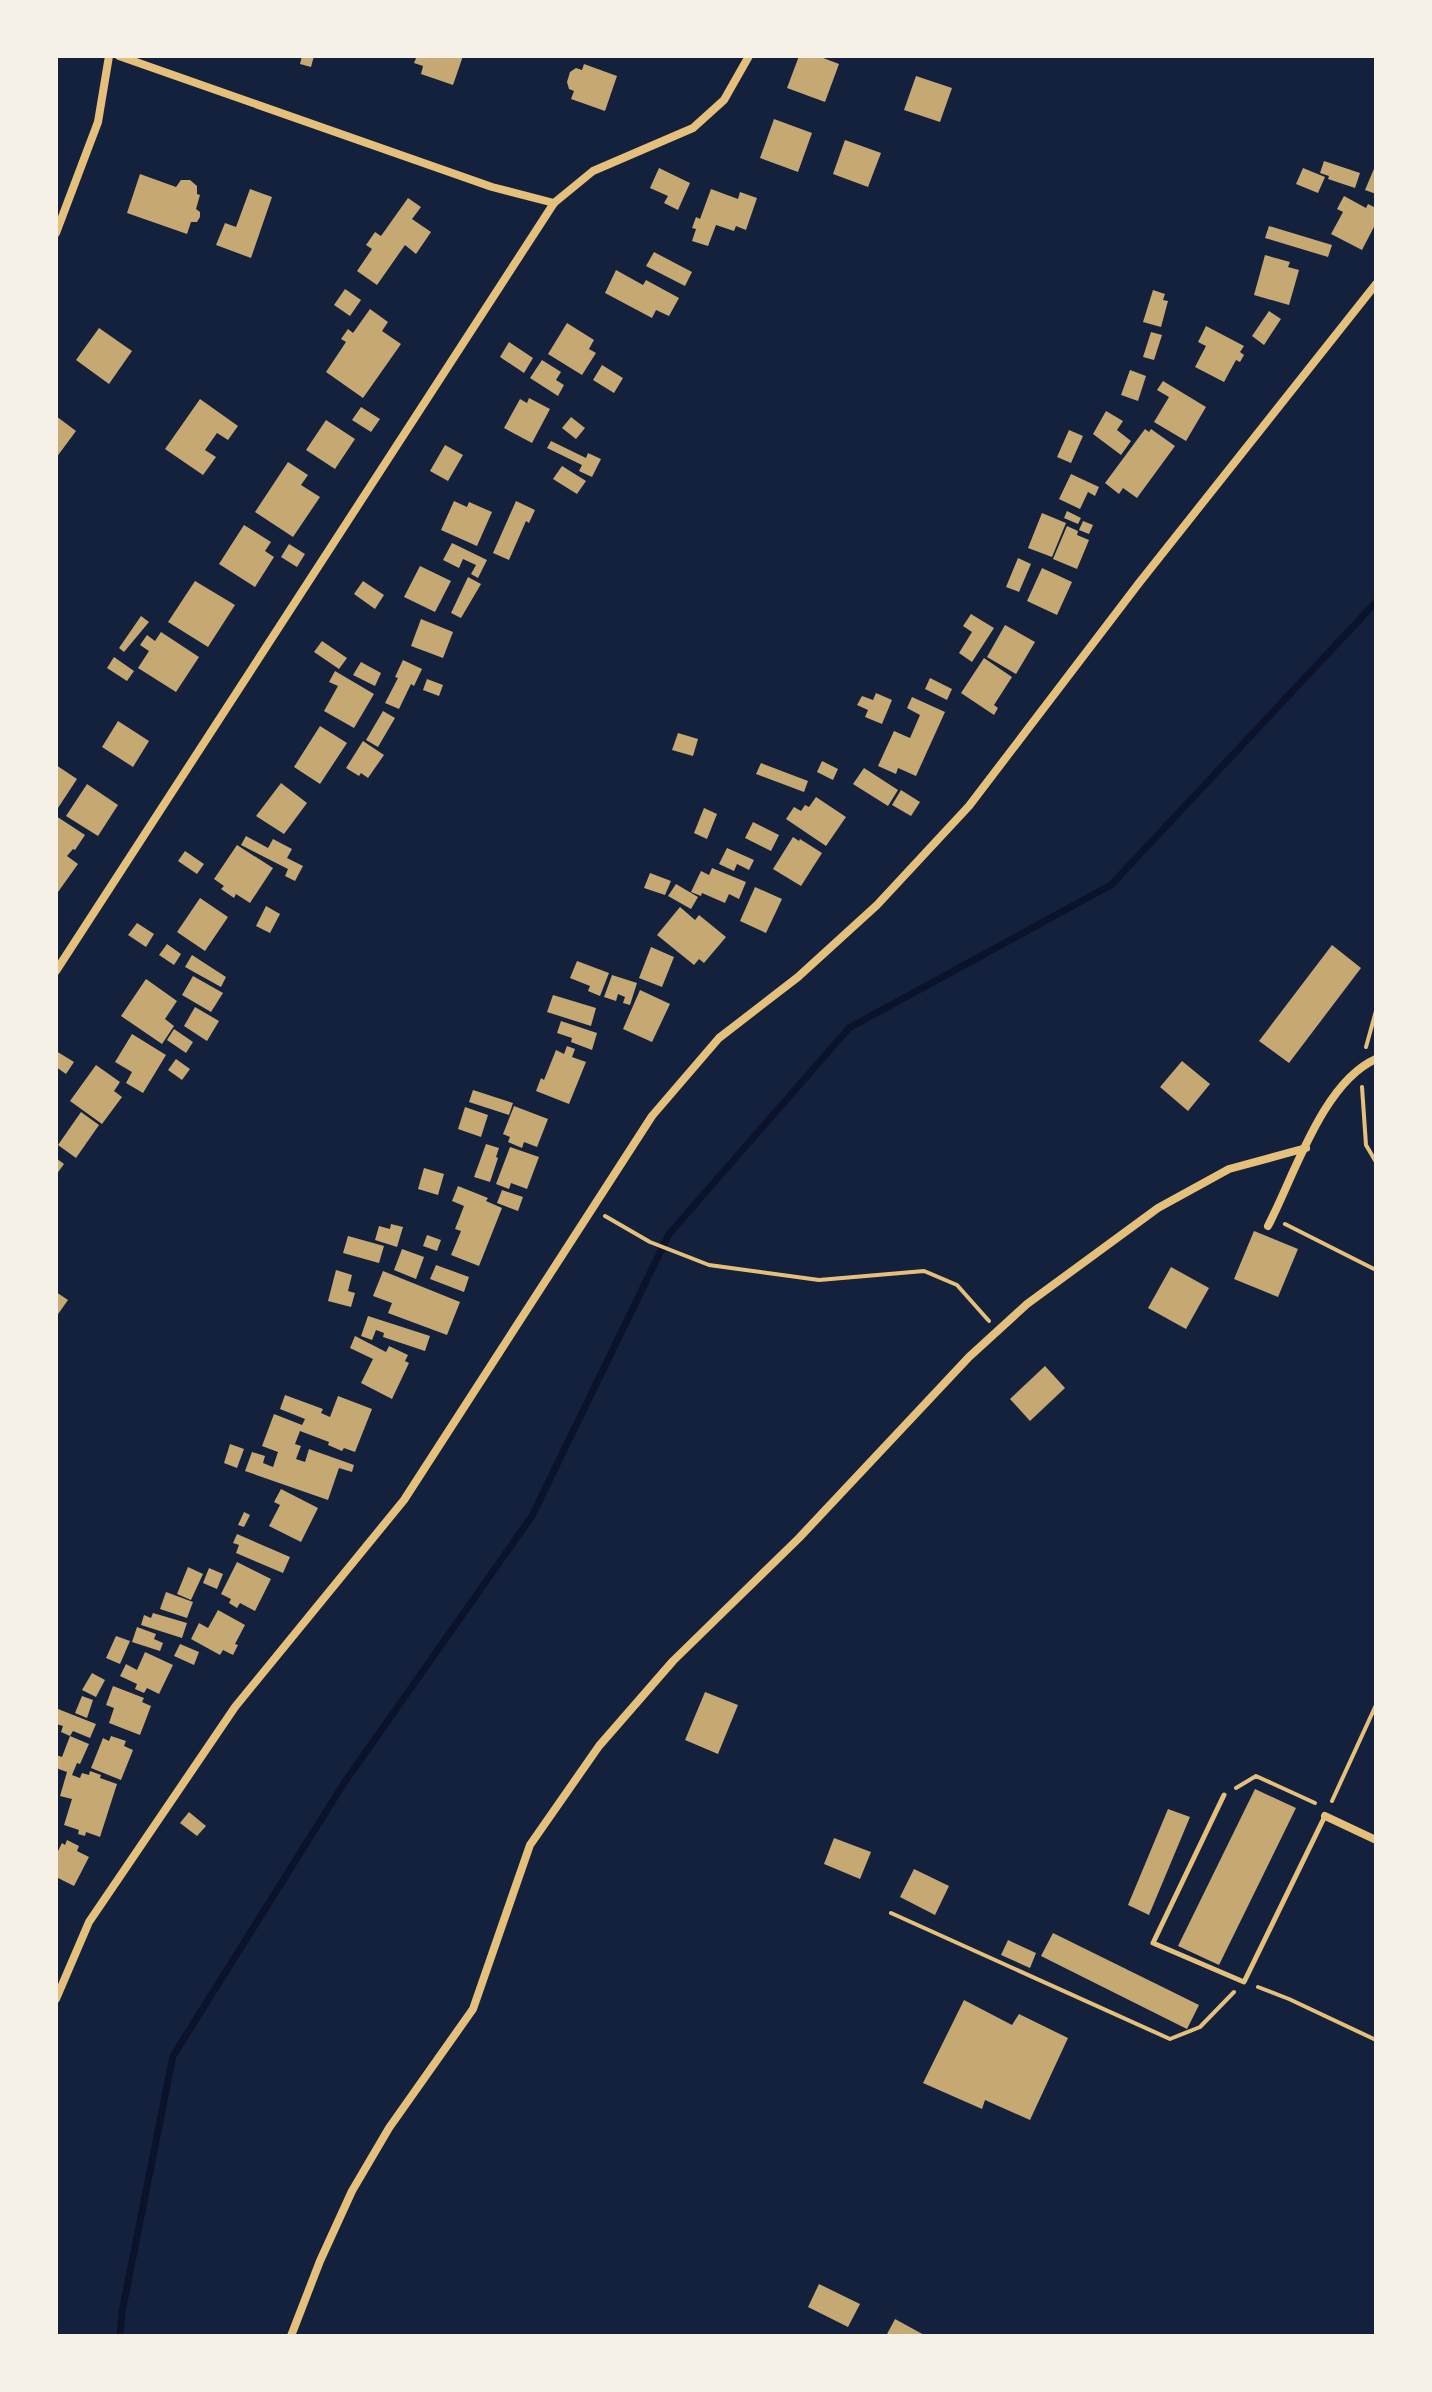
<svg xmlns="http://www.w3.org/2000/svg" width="1432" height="2392" font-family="'IBM Plex Serif',serif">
<rect width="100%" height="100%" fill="#14213d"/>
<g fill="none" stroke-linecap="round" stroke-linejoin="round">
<path stroke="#0b132b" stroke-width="7" d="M120 2336 122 2312 173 2056 344 1783 532 1516 669 1234 849 1028 1111 885 1376 602"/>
</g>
<g fill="#c6a872">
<path d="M302 56H314L311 67 300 64Z"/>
<path d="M417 56H463L453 85 421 74 423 66 414 63Z"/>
<path d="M799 56H818L839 64 825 102 787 88Z"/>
<path d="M584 64 617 76 605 111 571 99 574 91 569 89 567 82 570 72 576 68 582 70Z"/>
<path d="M916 76 952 88 940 122 904 110Z"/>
<path d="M774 119 812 133 798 172 760 158Z"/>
<path d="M845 140 881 153 868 187 833 174Z"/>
<path d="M1324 161 1360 173 1355 188 1328 179 1329 176 1320 173Z"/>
<path d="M1376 164V194L1365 190Z"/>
<path d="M659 168 690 183 678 210 664 203 668 196 650 188Z"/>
<path d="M1303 168 1325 177 1318 193 1296 184Z"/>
<path d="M140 174 176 187 181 180H190L197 186V194L200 195 196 209 200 212V217L197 222H191L187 234 127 213Z"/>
<path d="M250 189 272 197 251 258 216 245 225 223 236 227Z"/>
<path d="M711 189 738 199 740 192 757 198 746 230 736 226 734 231 716 225 708 246 692 241 696 229 692 228 696 217 700 219Z"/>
<path d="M1344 196 1366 208 1368 204 1376 208V223L1362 250 1331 234 1343 212 1337 209Z"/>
<path d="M408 198 421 207 412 219 431 232 416 254 405 245 377 285 357 271 372 249 366 245 375 232 381 236Z"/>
<path d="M1269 226 1332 245 1328 257 1265 238Z"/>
<path d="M654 252 692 272 685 286 646 266Z"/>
<path d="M1265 255 1290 262 1288 267 1299 270 1289 305 1254 295Z"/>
<path d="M616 270 643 285 646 280 679 298 669 316 656 310 652 318 605 293Z"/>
<path d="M345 289 361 300 350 316 334 305Z"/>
<path d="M1153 290 1165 294 1163 300 1168 301 1161 327 1143 322Z"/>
<path d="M370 309 388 322 382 331 401 344 363 398 326 372 346 342 341 339 348 329 353 333Z"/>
<path d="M1269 311 1281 319 1264 345 1252 336Z"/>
<path d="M567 323 594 340 589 349 596 353 582 375 548 354Z"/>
<path d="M1206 326 1244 346 1240 352 1244 355 1240 362 1236 360 1224 382 1195 367 1206 346 1198 342Z"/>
<path d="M99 328 132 351 109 384 76 360Z"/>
<path d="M1151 332 1162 335 1154 360 1143 357Z"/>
<path d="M509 342 533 358 524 373 500 357Z"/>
<path d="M542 360 561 372 556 380 564 385 558 396 530 378Z"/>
<path d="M602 365 623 378 614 393 593 380Z"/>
<path d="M1130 370 1146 376 1138 401 1121 395Z"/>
<path d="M1163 381 1206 407 1186 441 1154 422 1169 397 1157 390Z"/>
<path d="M529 398 550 409 532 443 504 428 520 399 527 403Z"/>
<path d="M200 399 238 426 228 440 217 433 205 450 216 457 203 475 165 449Z"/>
<path d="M361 407 380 419 371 432 352 420Z"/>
<path d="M1106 411 1123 421 1117 430 1131 441 1121 455 1093 434Z"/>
<path d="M56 416 76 431 56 458Z"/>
<path d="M571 417 585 428 576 439 562 428Z"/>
<path d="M326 420 355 439 335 469 306 450Z"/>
<path d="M1145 429 1149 432 1151 429 1175 446 1137 498 1123 488 1119 494 1105 483Z"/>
<path d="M1069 430 1083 436 1071 463 1057 457Z"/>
<path d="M551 441 586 458 588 453 601 459 592 477 579 471 582 465 547 448Z"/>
<path d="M445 445 463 455 448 481 430 471Z"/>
<path d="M288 462 308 475 301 485 320 497 293 537 255 512Z"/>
<path d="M562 466 586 481 577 494 553 479Z"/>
<path d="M1071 474 1099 487 1095 496 1088 492 1080 509 1059 499Z"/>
<path d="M454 501 467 507 469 502 492 512 477 546 441 530Z"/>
<path d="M516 501 535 510 529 523 526 521 509 560 493 553Z"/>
<path d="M1067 511 1081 518 1078 524 1064 518Z"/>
<path d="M1042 513 1066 523 1052 557 1028 548Z"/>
<path d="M1083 521 1093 525 1089 534 1079 530Z"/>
<path d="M244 525 271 542 265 551 274 557 255 587 219 564Z"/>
<path d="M1067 526 1078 531 1077 535 1089 540 1077 569 1053 559Z"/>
<path d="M452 543 487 560 478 578 471 574 476 565 463 559 459 568 443 560Z"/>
<path d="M289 544 305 554 297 567 281 557Z"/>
<path d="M1018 558 1031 564 1019 592 1006 587Z"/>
<path d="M420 566 451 581 435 612 404 597Z"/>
<path d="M1042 568 1072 582 1057 615 1027 601Z"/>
<path d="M468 577 481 584 461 618 451 613Z"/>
<path d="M195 581 235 605 208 647 168 622Z"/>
<path d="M363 581 384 595 375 609 354 594Z"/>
<path d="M971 614 994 628 972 662 959 653 972 632 963 626Z"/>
<path d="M141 616 149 622 124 652 119 648Z"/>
<path d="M421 619 453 632 443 658 411 646Z"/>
<path d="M1005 625 1035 642 1016 674 987 657Z"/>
<path d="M161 632 199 657 176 692 138 668 149 651 140 645 147 635 155 641Z"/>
<path d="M322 641 347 658 339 669 314 652Z"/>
<path d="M114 657 134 671 127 681 107 668Z"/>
<path d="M984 658 1012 677 994 705 998 708 994 715 961 693Z"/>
<path d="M403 660 422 669 414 686 411 684 399 709 385 703 398 678 395 677Z"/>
<path d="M361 662 381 673 375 686 353 675Z"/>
<path d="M335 671 374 694 354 728 324 711 338 686 329 682Z"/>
<path d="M930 678 952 689 947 700 925 689Z"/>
<path d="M427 679 443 685 439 696 423 690Z"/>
<path d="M876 693 892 700 882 724 865 717 868 710 857 705 862 696 873 700Z"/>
<path d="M912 697 945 712 916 776 898 768 896 774 878 766 894 731 910 738 920 715 907 708Z"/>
<path d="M383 711 395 718 378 747 366 740Z"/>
<path d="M118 721 149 741 133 767 102 747Z"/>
<path d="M320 726 347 743 320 784 294 767Z"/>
<path d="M678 733 698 739 693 756 672 750Z"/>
<path d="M363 741 384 755 368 778 361 773 359 776 346 768Z"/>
<path d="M822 761 838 769 833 780 817 772Z"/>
<path d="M761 763 808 781 804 792 756 774Z"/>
<path d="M56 765 77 779 56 811Z"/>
<path d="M864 768 898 790 888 806 853 784Z"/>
<path d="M281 783 307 803 284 834 256 816Z"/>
<path d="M87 784 118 805 98 836 66 816Z"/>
<path d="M901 790 920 802 911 816 892 805Z"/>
<path d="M816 797 846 817 826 846 786 819 794 807 801 811 805 805 809 807Z"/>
<path d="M704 808 717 814 707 839 694 833Z"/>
<path d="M56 816 85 835 75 850 73 849 67 856 78 864 58 892 56 891Z"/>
<path d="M753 822 779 835 771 851 745 838Z"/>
<path d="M246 836 268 848 273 839 292 849 287 858 303 866 295 881 285 876 288 869 241 845Z"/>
<path d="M793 837 799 841 800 839 822 853 801 886 773 869Z"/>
<path d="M237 845 273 868 250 903 236 894 234 898 221 889 224 886 214 879Z"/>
<path d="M727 848 754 860 749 870 737 864 734 871 719 864Z"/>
<path d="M185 851 204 864 197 874 178 861Z"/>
<path d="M712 868 746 882 739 899 729 894 725 903 702 893 701 896 691 892 701 871 709 875Z"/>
<path d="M650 873 671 881 665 895 644 888Z"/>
<path d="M676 884 698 897 691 909 668 896Z"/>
<path d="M755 887 782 899 766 933 740 921Z"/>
<path d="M200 898 228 917 205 951 177 932Z"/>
<path d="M266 906 280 914 270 933 256 926Z"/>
<path d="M680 907 695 920 699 915 726 937 704 963 699 959 694 965 657 935Z"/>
<path d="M137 923 154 934 146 947 128 935Z"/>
<path d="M167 944 181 954 174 965 159 955Z"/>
<path d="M1332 945 1361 968 1289 1063 1259 1041Z"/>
<path d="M651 947 674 957 662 987 639 978Z"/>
<path d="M192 955 226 977 221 987 185 967Z"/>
<path d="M577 961 609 973 600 996 588 991 590 986 570 978Z"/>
<path d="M612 975 637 983 630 1005 623 1003 625 997 618 994 616 1001 604 997Z"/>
<path d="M193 976 223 993 211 1012 182 995Z"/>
<path d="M146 979 177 1001 165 1019 174 1026 162 1044 121 1016Z"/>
<path d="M640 990 670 1004 652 1042 623 1029Z"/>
<path d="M553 995 596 1008 591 1026 547 1012Z"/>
<path d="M195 1007 219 1021 207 1041 184 1026Z"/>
<path d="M561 1021 597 1033 592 1050 571 1042 572 1038 557 1033Z"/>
<path d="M174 1029 193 1042 186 1053 167 1040Z"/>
<path d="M132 1034 166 1055 143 1093 126 1083 132 1072 115 1062Z"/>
<path d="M567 1046 575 1049 572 1057 586 1062 569 1104 536 1091 541 1078 544 1080 556 1050 564 1054Z"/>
<path d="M56 1051 74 1062 66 1074 56 1067Z"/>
<path d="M176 1059 190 1069 182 1080 168 1070Z"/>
<path d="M1182 1061 1210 1084 1188 1111 1160 1087Z"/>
<path d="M96 1065 120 1082 114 1091 122 1097 102 1124 70 1101Z"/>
<path d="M473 1090 513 1103 509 1115 469 1102Z"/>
<path d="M514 1106 548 1119 537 1147 524 1142 522 1148 508 1142 510 1137 503 1134Z"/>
<path d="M465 1107 488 1115 481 1137 458 1129Z"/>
<path d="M81 1112 99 1125 76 1158 58 1145Z"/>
<path d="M486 1144 499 1148 496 1157 498 1158 490 1182 474 1177Z"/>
<path d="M510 1147 539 1157 527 1189 511 1183 509 1189 496 1184Z"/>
<path d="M56 1158 64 1164 56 1175Z"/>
<path d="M424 1168 444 1174 438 1195 418 1189Z"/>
<path d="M458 1186 488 1198 486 1201 502 1208 479 1266 451 1255 461 1231 455 1229 464 1206 452 1201Z"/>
<path d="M502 1190 523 1197 518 1211 497 1203Z"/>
<path d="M391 1224 403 1227 397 1247 375 1240 379 1226 390 1229Z"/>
<path d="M1254 1231 1298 1249 1278 1297 1234 1279Z"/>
<path d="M427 1235 441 1240 437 1251 423 1246Z"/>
<path d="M348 1236 384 1246 379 1263 343 1253Z"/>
<path d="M402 1249 424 1257 416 1279 394 1270Z"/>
<path d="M436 1265 469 1277 464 1292 430 1279Z"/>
<path d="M1171 1267 1209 1288 1186 1329 1148 1308Z"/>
<path d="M336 1270 352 1275 348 1291 355 1293 351 1307 328 1301Z"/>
<path d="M383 1271 460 1302 447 1335 388 1313 392 1303 373 1296Z"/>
<path d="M56 1292 68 1300 56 1317Z"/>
<path d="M368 1316 430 1336 425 1351 383 1337 384 1333 376 1330 372 1340 361 1336Z"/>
<path d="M355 1336 386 1352 389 1346 408 1355 405 1361 409 1363 392 1399 361 1383 373 1359 350 1348Z"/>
<path d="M1045 1366 1065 1388 1030 1421 1010 1399Z"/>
<path d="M285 1395 323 1409 321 1413 330 1417 338 1396 372 1409 355 1452 344 1448 342 1451 328 1445 329 1442 300 1431 295 1444 301 1446 296 1459 305 1462 309 1449 354 1465 352 1472 339 1468 328 1500 245 1471 252 1452 265 1456 263 1463 273 1467 278 1452 262 1446 274 1414 302 1425 305 1419 280 1409Z"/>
<path d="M230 1444 244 1449 237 1468 224 1463Z"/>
<path d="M281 1489 318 1508 301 1542 269 1526 280 1505 274 1502Z"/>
<path d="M244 1512 250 1515 244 1527 238 1525Z"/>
<path d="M237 1534 290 1557 283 1573 236 1553 239 1545 233 1543Z"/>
<path d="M237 1562 271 1579 255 1611 240 1603 237 1608 229 1603 231 1599 221 1594Z"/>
<path d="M188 1567 203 1574 191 1600 177 1594Z"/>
<path d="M209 1568 223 1574 217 1589 203 1583Z"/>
<path d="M166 1592 193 1602 187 1618 160 1609Z"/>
<path d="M218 1610 245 1625 235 1644 238 1645 233 1655 223 1650 220 1655 191 1639 199 1623 208 1628Z"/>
<path d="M153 1613 187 1623 182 1638 141 1625 144 1615 151 1618Z"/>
<path d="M137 1627 156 1634 154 1639 163 1643 160 1651 132 1642Z"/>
<path d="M116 1636 130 1641 120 1664 106 1658Z"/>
<path d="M180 1644 199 1652 194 1665 174 1656Z"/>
<path d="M145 1652 173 1665 159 1694 147 1688 144 1693 135 1689 137 1684 120 1676 126 1664 137 1670Z"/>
<path d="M92 1673 105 1680 96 1697 82 1690Z"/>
<path d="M113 1686 144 1698 142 1702 151 1706 140 1735 109 1723 114 1708 106 1705Z"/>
<path d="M705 1692 738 1705 718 1754 685 1740Z"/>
<path d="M82 1696 93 1700 87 1718 75 1713Z"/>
<path d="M58 1709 96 1724 90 1738 73 1731 70 1736 61 1732 63 1726 56 1724Z"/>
<path d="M70 1736 89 1744 80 1764 77 1763 72 1775 80 1778 82 1773 89 1775 90 1771 101 1775 100 1778 117 1784 100 1837 86 1832 85 1836 78 1834 79 1830 64 1825 72 1799 60 1796 67 1772 56 1768V1755L62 1757Z"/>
<path d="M111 1736 126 1741 124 1746 133 1750 121 1780 91 1768 103 1738 109 1741Z"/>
<path d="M1255 1789 1296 1808 1219 1965 1178 1946Z"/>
<path d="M1168 1809 1190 1817 1149 1915 1128 1905Z"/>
<path d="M189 1812 206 1826 197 1836 180 1823Z"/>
<path d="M834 1838 871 1852 860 1879 824 1864Z"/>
<path d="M67 1840 79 1846 77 1851 89 1857 74 1886 56 1877V1855L62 1843 65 1845Z"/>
<path d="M914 1869 949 1886 935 1915 900 1897Z"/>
<path d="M1053 1933 1199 2005 1187 2029 1041 1956Z"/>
<path d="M1008 1940 1036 1953 1030 1968 1001 1955Z"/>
<path d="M964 2000 1012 2025 1019 2014 1068 2038 1030 2120 985 2100 982 2109 923 2083Z"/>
<path d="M819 2284 860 2304 848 2327 808 2307Z"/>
<path d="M895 2319 926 2336H886Z"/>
</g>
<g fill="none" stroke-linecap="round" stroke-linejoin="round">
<g stroke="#e5c07b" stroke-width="4">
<path d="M1366 1047 1376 1011"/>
<path d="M1362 1087 1366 1145 1376 1162"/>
<path d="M605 1216 650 1242 709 1265 819 1280 924 1271 957 1285 989 1321"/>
<path d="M1285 1224 1376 1270"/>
<path d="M1236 1788 1256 1776 1315 1803"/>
<path d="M1332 1801 1376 1705"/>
<path d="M891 1913 1170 2039 1200 2027 1234 1992"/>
<path d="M1258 1987 1289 1999 1376 2040"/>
</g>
<path stroke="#e5c07b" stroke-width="5" d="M1224 1795 1153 1943 1244 1982 1325 1816"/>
<g stroke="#e5c07b" stroke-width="8">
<path d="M119 56 492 187 554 203"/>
<path d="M56 233 98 122 109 56"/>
<path d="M56 971 554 203 593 171 693 128 724 100 749 56"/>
<path d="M1268 1226C1294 1176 1323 1082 1376 1059"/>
<path d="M1325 1816 1376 1840"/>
<path d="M56 1999 89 1922 235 1707 404 1500 652 1116 719 1038 798 977 877 905 969 806 1139 583 1376 284"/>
<path d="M291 2336 320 2261 352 2191 389 2128 473 2009 530 1845 599 1746 673 1661 799 1538 969 1357 1027 1304 1158 1208 1229 1169 1306 1148"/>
</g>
</g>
<rect width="1432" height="2392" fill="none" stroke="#f6f1e7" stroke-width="116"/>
</svg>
